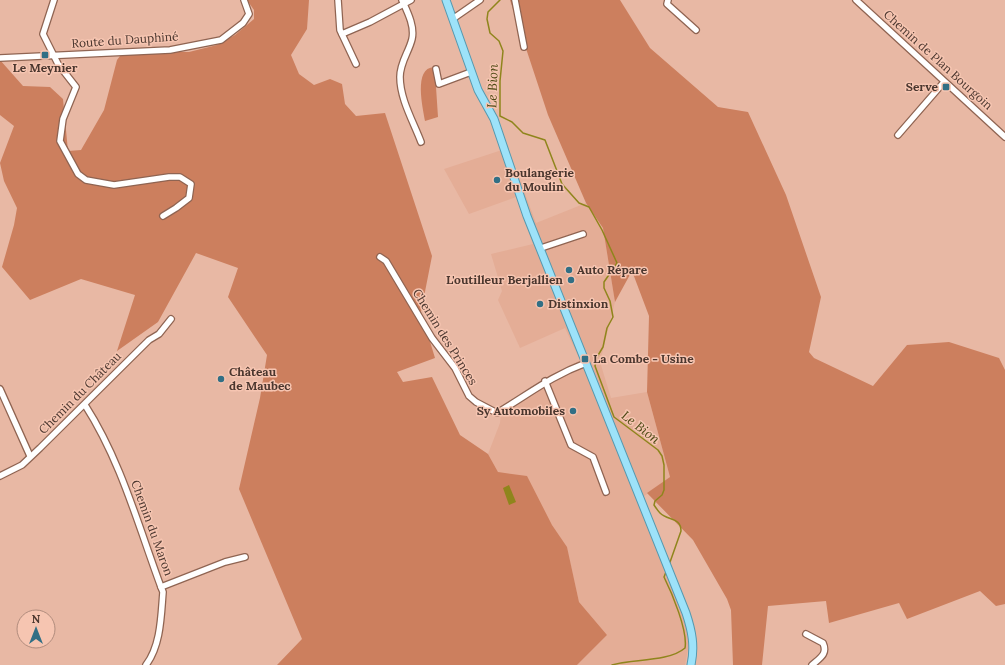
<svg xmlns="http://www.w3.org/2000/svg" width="1005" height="665" font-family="Lora,serif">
<rect width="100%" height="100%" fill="#e8b8a4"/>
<path fill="#e4ad96" d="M508 148 536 223 586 203 603 228 615 302 600 362 611 398 647 392 670 477 643 497 686 627 689 644 685 665H577L607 635 579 602 567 548 552 525 498 472 488 454 500 423 501 412 541 382 580 360 565 328 520 348 498 300 502 291 491 254 533 244 516 197 469 214 444 169Z"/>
<g fill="#cc7f5e">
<path d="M247 0H309L307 29 291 55 299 74 314 85 330 79 342 84 345 104 356 116 385 113 432 256 421 312 435 358 397 372 403 382 432 377 460 435 488 454 498 472 527 476 552 525 567 547 579 602 607 635 577 665H277L302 639 239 489 260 398 267 355 228 297 238 268 196 253 158 322 117 351 135 295 81 279 30 300 2 267 14 225 17 208 4 181 0 163 14 126 0 115V60L23 86 50 87 63 99 68 151 81 150 104 110 117 60 120 56 161 52H189L217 45 235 35 254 19V10Z"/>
<path d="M510 0H620L650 48 718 107 748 112 786 195 821 297 809 352 814 358 873 386 907 345 949 342 999 358 1005 370V604L996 606 980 591 907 619 899 603 829 623 826 601 768 606 762 665H733L731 610 727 599 693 540 647 493 670 477 647 392 649 316 632 271 615 302 603 228 586 203 548 115Z"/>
<path d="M434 67 438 86 436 87 438 117 425 121C423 108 413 68 434 67Z"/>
</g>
<path fill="#8f851c" d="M509 485 516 502 509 505 503 488Z"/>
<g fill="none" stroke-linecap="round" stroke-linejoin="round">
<g stroke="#8f851c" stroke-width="1.5">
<path d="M500 0 488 12 487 19 490 33 499 41 503 51 500 81V116L512 122 523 133 545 140 562 184 579 203 589 207 602 230 617 263 604 282V288L610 301 613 317 607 328 603 347 597 357 595 366 614 417 658 450 662 456 664 465V490L662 495 655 501 654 505C656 508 658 511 660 513 668 521 681 517 681 531L669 565"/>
<path d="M612 665C632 659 669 662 685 648 688 631 672 593 664 577L666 572"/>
</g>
<defs>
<g id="minor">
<path d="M54 0 43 34 58 64 76 87 63 119 60 141 78 174 86 180 114 185 169 177H180L191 184 189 198 176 208 163 216"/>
<path d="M338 0 340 30 356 64"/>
<path d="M402 0C407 11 415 26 412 39 409 52 400 62 400 77 400 99 413 121 421 142"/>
<path d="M515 0 524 47"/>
<path d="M668 0 667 4 696 30"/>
<path d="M856 0 1005 137"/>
<path d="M454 18 480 0"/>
<path d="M342 34 370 22 411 0"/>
<path d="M0 58 170 50 221 40 243 23 249 14 244 0"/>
<path d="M436 69 439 84 471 72"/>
<path d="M898 135 944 82"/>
<path d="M541 248 583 234"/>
<path d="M380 257 386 261 432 338 455 368 469 396 476 402 497 413C529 394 551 376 586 363"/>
<path d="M545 381 571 445 593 457 606 492"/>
<path d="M0 389 30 456"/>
<path d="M85 405C121 461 138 525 161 587L163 592C161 616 161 645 146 665"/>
<path d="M0 476 22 465 40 448 149 340 159 334 171 319"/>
<path d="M161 587 225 562 245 557"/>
<path d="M806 634 823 643C828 654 820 658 812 665"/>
</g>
<path id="major" d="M446 0 478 90 494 119 527 216 686 613C692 631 695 646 691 665"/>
</defs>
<use href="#minor" stroke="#8f6452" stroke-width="8"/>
<use href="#major" stroke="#5699af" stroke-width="9"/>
<use href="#minor" stroke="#fff" stroke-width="5.5"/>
<use href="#major" stroke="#9de2f9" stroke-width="7"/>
</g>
<g fill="#316f85" stroke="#f6c5b1" stroke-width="1.5">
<rect x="41" y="51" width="8" height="8" rx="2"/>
<rect x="942" y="83" width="8" height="8" rx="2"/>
<circle cx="497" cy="180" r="4"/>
<circle cx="569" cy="270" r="4"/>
<circle cx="571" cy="280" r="4"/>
<circle cx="540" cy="304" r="4"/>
<rect x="581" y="355" width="8" height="8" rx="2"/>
<circle cx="221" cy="379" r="4"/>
<circle cx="573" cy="411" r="4"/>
</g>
<g text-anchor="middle" stroke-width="3" stroke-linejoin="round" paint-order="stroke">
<g font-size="12" fill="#4a362e" stroke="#f6c5b1">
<text transform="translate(125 40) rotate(-4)" y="4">Route du Dauphiné</text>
<text transform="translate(938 60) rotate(42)" y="4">Chemin de Plan Bourgoin</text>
<text transform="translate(445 337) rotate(58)" y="4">Chemin des Princes</text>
<text transform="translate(80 393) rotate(-45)" y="4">Chemin du Château</text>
<text transform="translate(152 528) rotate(70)" y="4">Chemin du Maron</text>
</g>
<g font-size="12" font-weight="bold" fill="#4a362e" stroke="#f6c5b1" text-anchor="start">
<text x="45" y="72" text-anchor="middle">Le Meynier</text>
<text x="938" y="91" text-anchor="end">Serve</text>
<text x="505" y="177">Boulangerie<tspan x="505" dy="14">du Moulin</tspan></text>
<text x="577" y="274">Auto Répare</text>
<text x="563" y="284" text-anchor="end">L'outilleur Berjallien</text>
<text x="548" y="308">Distinxion</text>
<text x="593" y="363">La Combe - Usine</text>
<text x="229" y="376">Château<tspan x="229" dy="14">de Maubec</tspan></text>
<text x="565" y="415" text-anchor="end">Sy Automobiles</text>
</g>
<g font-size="13" font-style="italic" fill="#4e4915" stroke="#f6c5b1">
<text transform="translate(492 86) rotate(-88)" y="5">Le Bion</text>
<text transform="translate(641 427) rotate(38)" y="5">Le Bion</text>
</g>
</g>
<g transform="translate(36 629)"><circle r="19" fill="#f6c5b1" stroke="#b18c7d"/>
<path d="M0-3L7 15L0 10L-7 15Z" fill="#316f85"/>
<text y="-6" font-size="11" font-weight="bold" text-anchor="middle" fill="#4a362e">N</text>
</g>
</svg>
